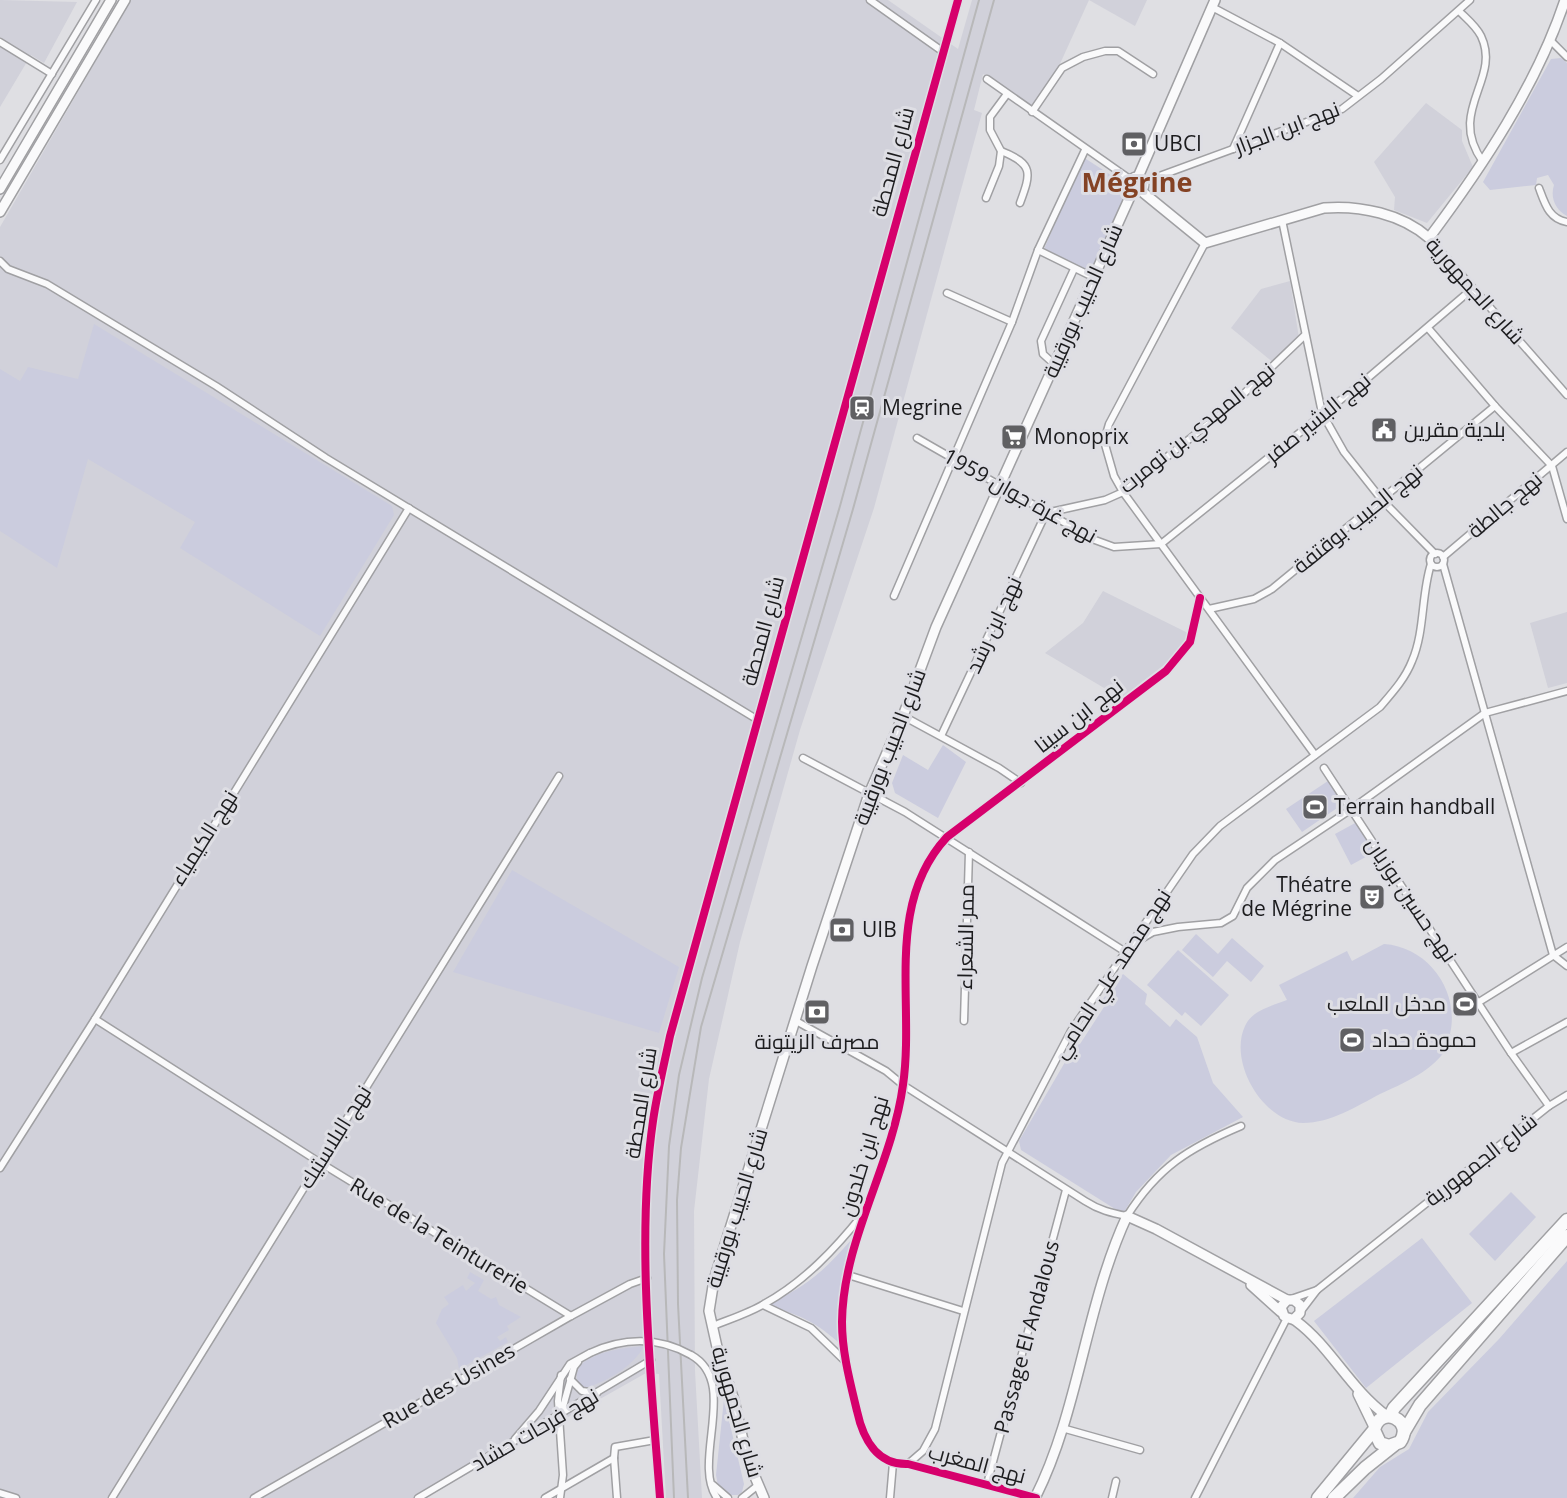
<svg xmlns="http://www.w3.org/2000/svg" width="1567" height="1498" font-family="'Open Sans',Cairo,sans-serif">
<rect width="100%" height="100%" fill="#dfdfe3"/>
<g fill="#d1d1da">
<path d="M0 0 77 2 44 63 31 55 0 107Z"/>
<path d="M131 0H888L958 49 972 0H1089L1039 110 983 74 974 110 982 113 874 508 800 730 740 942 709 1079 694 1211 695 1371 702 1498H666L659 1374 646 1373 425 1498H0V227Z"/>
<path d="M1089 0H1147L1135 26Z"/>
<path d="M1426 103 1462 130V141L1473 167 1427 223 1394 210 1395 197 1374 162Z"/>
<path d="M1290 281 1299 338 1275 364 1231 328 1261 289Z"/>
<path d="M1103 591 1190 634 1173 658 1121 698 1045 653 1083 623Z"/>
<path d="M1567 612V683L1548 688 1530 623Z"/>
</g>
<g fill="#cbccde">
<path d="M1561 58 1567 63V216C1555 210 1550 197 1554 185L1548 175 1537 178 1536 185 1490 190 1483 182 1551 59Z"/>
<path d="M1083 157 1123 183 1126 196 1092 271 1042 254Z"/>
<path d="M94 324 392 506 394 515 320 636 180 548 195 522 88 459 57 568 0 531V369L20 381 28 367 78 379Z"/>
<path d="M943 745 966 762 938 818 895 793 892 783 903 755 928 770Z"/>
<path d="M1328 781 1343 804 1302 832 1286 809Z"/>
<path d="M1357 822 1373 853 1351 865 1335 834Z"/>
<path d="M512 870 679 967 659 1033 453 972Z"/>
<path d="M1196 934 1218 954 1232 938 1264 966 1251 982 1227 961 1213 977 1182 950Z"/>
<path d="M1384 944C1429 947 1460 992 1450 1034L1455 1037C1436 1069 1413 1079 1380 1094 1357 1106 1331 1123 1303 1123 1263 1122 1228 1062 1245 1026 1252 1010 1272 1006 1287 1000L1279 985 1347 951 1352 961Z"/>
<path d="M1178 950 1229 995 1201 1026 1185 1012 1182 1016 1147 985Z"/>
<path d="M1123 974 1147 994 1145 1004 1170 1027 1176 1019 1197 1037 1213 1083 1243 1117 1171 1155 1136 1192 1123 1214 1021 1150 1019 1141 1075 1045 1080 1044 1104 1007 1102 1000Z"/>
<path d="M1511 1192 1536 1217 1495 1261 1469 1234Z"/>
<path d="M1422 1238 1472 1303 1366 1388 1314 1321Z"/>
<path d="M852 1239 839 1297 838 1342C813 1320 796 1313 763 1305 804 1290 824 1271 852 1239Z"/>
<path d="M1567 1261V1498H1353L1380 1467 1409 1449 1428 1412 1499 1339Z"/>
<path d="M470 1272 484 1280 478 1291 491 1299 496 1297 499 1305 521 1317 507 1326 509 1330 497 1337 500 1341 506 1337 508 1342 459 1369 457 1358 436 1323 442 1309 449 1304 444 1297 463 1285 466 1291 475 1283 467 1278Z"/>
<path d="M644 1346C634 1366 606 1382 585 1388L579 1385C565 1354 623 1348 644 1346Z"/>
<path d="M724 1399 744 1484 742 1492 738 1495H726L718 1486 716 1475Z"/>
</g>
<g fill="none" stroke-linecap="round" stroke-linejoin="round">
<defs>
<g id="street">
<path d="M870 0 942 51"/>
<path d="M1212 7 1280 43 1358 96"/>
<path d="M1459 11C1467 19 1476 26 1481 36 1502 80 1446 110 1483 162"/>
<path d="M1551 41 1567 57"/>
<path d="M0 42 52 74"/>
<path d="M987 79 1131 180"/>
<path d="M1032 112 1062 68 1083 57 1105 51H1118L1153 74"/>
<path d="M1233 149 1280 43"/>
<path d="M1001 151C1034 164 1031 173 1020 203"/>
<path d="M0 160 96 0"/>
<path d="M1143 182 1342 109 1381 79 1470 0"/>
<path d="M1539 188C1545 204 1549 219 1567 222"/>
<path d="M986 198 999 166 1001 151 990 130V117L1007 94"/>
<path d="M1282 220 1322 413 1344 452 1382 500 1435 554"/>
<path d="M1429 238 1567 395"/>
<path d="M1205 243 1109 424 1104 441 1114 476 1123 492 1315 755"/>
<path d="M1038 250 1093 277"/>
<path d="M0 261 8 269 47 284 216 386 326 458 758 720"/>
<path d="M947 293 1012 322"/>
<path d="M1428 328 1495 406 1552 466 1567 519"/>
<path d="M1054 364 1043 354 1041 341 1074 269"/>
<path d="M917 438 1095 540 1114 547 1161 544 1369 377 1472 289"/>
<circle cx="1437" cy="560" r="7"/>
<path d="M1443 557 1567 452"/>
<path d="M1443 564 1553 955 1567 966"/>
<path d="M894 596 1012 322 1038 250 1085 150"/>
<path d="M1209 609 1254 599 1272 589 1495 406"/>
<path d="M903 716 999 768 1021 783"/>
<path d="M941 736 1046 513 1105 500 1123 492 1232 405 1304 336"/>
<path d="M803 758 905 812 1124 951"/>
<path d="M1129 946 1153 932 1178 927 1221 923 1233 916 1247 888 1275 860 1350 810 1485 713 1567 691"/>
<path d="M1479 1002 1567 947"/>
<path d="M95 1019 319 1162 571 1316"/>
<path d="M796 1021 886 1071 903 1085 1085 1201C1099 1210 1111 1213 1127 1216 1158 1167 1189 1148 1241 1126"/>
<path d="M964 1021 969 852"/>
<path d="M1511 1053 1567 1022"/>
<path d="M1549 1106 1567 1095"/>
<path d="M0 1168 95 1019 409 508"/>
<path d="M848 1275 963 1311"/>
<path d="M1317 1290 1549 1106 1511 1053 1324 768"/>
<path d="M1291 1299 1317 1290 1301 1311"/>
<path d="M763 1305 811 1328 846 1362"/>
<path d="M713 1326C730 1319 749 1313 764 1304 804 1282 835 1249 863 1214"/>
<path d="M691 1355C740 1382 691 1461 717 1498"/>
<path d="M570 1379 582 1391 597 1393"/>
<path d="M561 1414 574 1367 578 1362"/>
<path d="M1062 1428 1140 1450"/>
<path d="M515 1439 539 1411 570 1364 590 1353"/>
<path d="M614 1458 617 1498"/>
<path d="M908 1464 923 1451 935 1429 1002 1163 1071 1031 1193 854 1220 826 1380 707C1392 693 1405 679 1412 661 1425 631 1421 595 1431 564"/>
<path d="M987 1484 1066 1190"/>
<path d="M713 1485 728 1498"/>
<path d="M0 1493 16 1498"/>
<path d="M112 1498 559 776"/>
<path d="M254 1498 571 1316 630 1284 647 1278"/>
<path d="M418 1498 651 1360"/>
<path d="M545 1498 614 1458 615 1447 655 1440"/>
<path d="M560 1498 563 1475 558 1401 561 1375"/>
<path d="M660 1498C651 1379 636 1238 653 1121 657 1093 664 1065 670 1036L958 0"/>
<path d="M742 1498 757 1486"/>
<path d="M890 1498 893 1463"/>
<path d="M1036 1498 908 1464C877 1465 863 1439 857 1411 850 1382 842 1352 842 1322 843 1239 892 1166 903 1085 915 1002 884 905 947 837L1166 671 1190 642 1200 598"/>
<path d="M1112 1498 1116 1481"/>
<path d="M1195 1498 1287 1318"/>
</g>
<g id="secondary">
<path d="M1138 177 1215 0"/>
<circle cx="1137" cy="184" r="7"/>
<path d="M1140 190 1205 243 1324 208C1360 205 1402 214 1429 238 1482 167 1537 85 1565 0"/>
<path d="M1251 1285 1281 1312"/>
<path d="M1294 1319 1300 1313V1305L1294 1300H1287L1281 1307 1284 1316C1288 1319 1292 1318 1296 1321 1330 1346 1350 1389 1387 1416"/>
<path d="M1358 1394 1374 1427"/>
<path d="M764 1498 747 1458 734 1400 719 1356 709 1311 714 1280 812 966 869 794 903 716 936 627 1133 190"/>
<path d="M1035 1498C1079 1411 1085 1307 1127 1216L1156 1229 1287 1300"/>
</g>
<g id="primary">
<path d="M0 189 111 0"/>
<path d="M0 212 125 0"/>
</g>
<g id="highway">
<path d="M1390 1416 1394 1408 1567 1220"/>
<path d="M1404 1432 1420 1405 1567 1236"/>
<path d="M1318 1498 1374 1430C1380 1404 1415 1420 1400 1442L1389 1446 1380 1443 1374 1430"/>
<path d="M1334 1498 1365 1468 1394 1445"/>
</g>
</defs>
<use href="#street" stroke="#a0a0a3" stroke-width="9"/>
<use href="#secondary" stroke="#a0a0a3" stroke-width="12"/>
<use href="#primary" stroke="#a0a0a3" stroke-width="12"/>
<use href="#highway" stroke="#a0a0a3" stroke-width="15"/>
<use href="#street" stroke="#fafafb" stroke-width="6"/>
<use href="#secondary" stroke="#fafafb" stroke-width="9"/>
<use href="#primary" stroke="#fafafb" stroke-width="9"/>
<use href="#highway" stroke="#fafafb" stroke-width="12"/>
<g stroke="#b8b8b9" stroke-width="2">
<path d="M674 1498 664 1254 669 1146 679 1075 702 978 840 506 979 0"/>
<path d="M688 1498 678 1304 677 1200 681 1148 701 1027 853 509 994 0"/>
</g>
<defs>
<path id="street-bridge" d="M590 1353C624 1337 659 1337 691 1355"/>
</defs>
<use href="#street-bridge" stroke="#a0a0a3" stroke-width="9" stroke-linecap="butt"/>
<use href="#street-bridge" stroke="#fafafb" stroke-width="6"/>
<defs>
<g id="cycleway">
<path d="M660 1498C651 1379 636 1238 653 1121 657 1093 664 1065 670 1036L958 0"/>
<path d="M1036 1498 908 1464C877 1465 863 1439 857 1411 850 1382 842 1352 842 1322 843 1239 892 1166 903 1085 915 1002 884 905 947 837L1166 671 1190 642 1200 598"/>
</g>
</defs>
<use href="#cycleway" stroke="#dedee4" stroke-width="11"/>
<use href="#cycleway" stroke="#d6006c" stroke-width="8"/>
</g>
<defs>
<symbol id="bank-square" viewBox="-11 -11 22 22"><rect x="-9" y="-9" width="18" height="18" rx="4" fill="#606063" stroke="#dedee4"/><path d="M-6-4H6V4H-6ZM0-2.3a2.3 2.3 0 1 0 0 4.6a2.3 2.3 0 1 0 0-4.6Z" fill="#fff"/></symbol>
<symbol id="station-square" viewBox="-11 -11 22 22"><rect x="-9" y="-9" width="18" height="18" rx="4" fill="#606063" stroke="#dedee4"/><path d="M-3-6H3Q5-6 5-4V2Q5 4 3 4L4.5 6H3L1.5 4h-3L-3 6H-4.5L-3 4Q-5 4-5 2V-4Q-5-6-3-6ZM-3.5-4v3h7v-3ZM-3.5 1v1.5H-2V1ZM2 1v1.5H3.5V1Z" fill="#fff"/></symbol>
<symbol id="civic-square" viewBox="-11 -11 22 22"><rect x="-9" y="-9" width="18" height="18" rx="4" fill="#606063" stroke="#dedee4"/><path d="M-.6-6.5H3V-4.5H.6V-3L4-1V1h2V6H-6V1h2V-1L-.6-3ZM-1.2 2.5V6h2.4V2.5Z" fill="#fff"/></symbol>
<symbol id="supermarket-square" viewBox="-11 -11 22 22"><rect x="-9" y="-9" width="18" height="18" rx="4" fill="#606063" stroke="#dedee4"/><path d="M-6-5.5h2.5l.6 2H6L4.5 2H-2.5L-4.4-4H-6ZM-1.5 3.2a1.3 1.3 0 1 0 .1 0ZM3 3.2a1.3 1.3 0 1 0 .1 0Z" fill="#fff"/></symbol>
<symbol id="stadium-square" viewBox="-11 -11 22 22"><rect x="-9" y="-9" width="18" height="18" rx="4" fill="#606063" stroke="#dedee4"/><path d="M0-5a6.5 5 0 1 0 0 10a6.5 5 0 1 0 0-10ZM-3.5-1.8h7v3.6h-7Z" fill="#fff"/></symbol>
<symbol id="theatre-square" viewBox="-11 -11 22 22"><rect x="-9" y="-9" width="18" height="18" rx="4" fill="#606063" stroke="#dedee4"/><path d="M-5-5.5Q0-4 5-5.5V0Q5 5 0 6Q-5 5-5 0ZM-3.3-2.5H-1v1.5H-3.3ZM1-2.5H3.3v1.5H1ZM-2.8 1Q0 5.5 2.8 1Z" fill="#fff"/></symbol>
</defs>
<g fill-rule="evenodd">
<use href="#bank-square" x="1119" y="129" width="30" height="30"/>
<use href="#station-square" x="847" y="393" width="30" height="30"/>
<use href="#civic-square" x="1369" y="415" width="30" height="30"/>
<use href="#supermarket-square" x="999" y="422" width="30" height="30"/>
<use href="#stadium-square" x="1300" y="792" width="30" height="30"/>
<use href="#theatre-square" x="1357" y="882" width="30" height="30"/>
<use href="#bank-square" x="827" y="915" width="30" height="30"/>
<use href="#stadium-square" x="1450" y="989" width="30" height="30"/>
<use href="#bank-square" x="802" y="997" width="30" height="30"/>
<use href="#stadium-square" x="1337" y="1025" width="30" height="30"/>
</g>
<g text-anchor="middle" stroke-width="6" stroke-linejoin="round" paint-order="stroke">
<g font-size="21" fill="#1c1c1e" stroke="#dedee4">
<text transform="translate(1287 128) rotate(-21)" y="7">نهج ابن الجزار</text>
<text transform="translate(893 162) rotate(-75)" y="7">شارع المحطة</text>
<text transform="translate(1475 291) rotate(48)" y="7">شارع الجمهورية</text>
<text transform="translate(1083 301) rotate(-66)" y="7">شارع الحبيب بورقيبة</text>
<text transform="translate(1318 418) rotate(-39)" y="7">نهج البشير صفر</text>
<text transform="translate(1197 428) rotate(-39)" y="7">نهج المهدي بن تومرت</text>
<text transform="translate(1020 496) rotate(29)" y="7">نهج غرة جوان 1959</text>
<text transform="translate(1505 505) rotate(-40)" y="7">نهج جالطة</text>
<text transform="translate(1358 519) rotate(-39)" y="7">نهج الحبيب بوقتفة</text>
<text transform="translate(994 625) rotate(-65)" y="7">نهج ابن رشد</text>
<text transform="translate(763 631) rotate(-75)" y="7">شارع المحطة</text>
<text transform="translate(1079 716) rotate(-38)" y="7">نهج ابن سينا</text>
<text transform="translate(890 747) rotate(-69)" y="7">شارع الحبيب بورقيبة</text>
<text transform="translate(204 838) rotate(-58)" y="7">نهج الكيمياء</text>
<text transform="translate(1411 900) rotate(56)" y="7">نهج حسين بوزيان</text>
<text transform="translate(966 937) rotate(-89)" y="7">ممر الشعراء</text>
<text transform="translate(1112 974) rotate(-57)" y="7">نهج محمد علي الحامي</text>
<text transform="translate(641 1103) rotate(-81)" y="7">شارع المحطة</text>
<text transform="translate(335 1137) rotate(-58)" y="7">نهج البلاستيك</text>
<text transform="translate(864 1156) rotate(-73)" y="7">نهج ابن خلدون</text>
<text transform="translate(1481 1160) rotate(-38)" y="7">شارع الجمهورية</text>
<text transform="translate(737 1208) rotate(-73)" y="7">شارع الحبيب بورقيبة</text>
<text transform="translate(439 1236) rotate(31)" y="7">Rue de la Teinturerie</text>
<text transform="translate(1027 1337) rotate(-75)" y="7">Passage El Andalous</text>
<text transform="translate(449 1386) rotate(-30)" y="7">Rue des Usines</text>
<text transform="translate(737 1412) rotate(74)" y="7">شارع الجمهورية</text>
<text transform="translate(535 1430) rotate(-30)" y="7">نهج فرحات حشاد</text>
<text transform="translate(977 1464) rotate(15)" y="7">نهج المغرب</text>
</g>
<g font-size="21" fill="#1c1c1e" stroke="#dedee4" text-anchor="start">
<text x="1154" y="151">UBCI</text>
<text x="882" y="415">Megrine</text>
<text x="1404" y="437">بلدية مقرين</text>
<text x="1034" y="444">Monoprix</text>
<text x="1334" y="814">Terrain handball</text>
<text x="1352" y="892" text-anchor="end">Théatre<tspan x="1352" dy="24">de Mégrine</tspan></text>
<text x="862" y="937">UIB</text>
<text x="1446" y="1011" text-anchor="end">مدخل الملعب</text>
<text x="1372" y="1047">حمودة حداد</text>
<text x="817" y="1049" text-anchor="middle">مصرف الزيتونة</text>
</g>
<g font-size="27" font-weight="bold" fill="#844224" stroke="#dedee4">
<text x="1137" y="192">Mégrine</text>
</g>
</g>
</svg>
